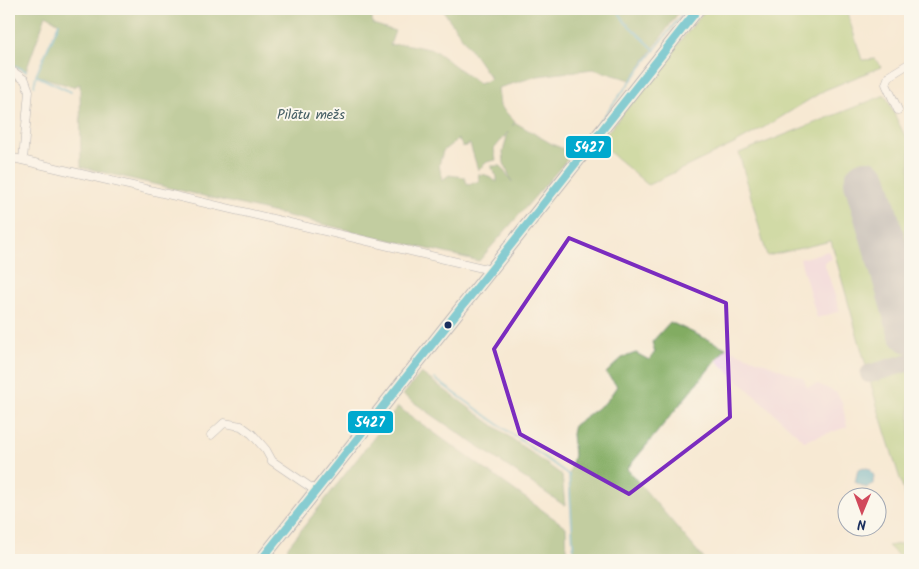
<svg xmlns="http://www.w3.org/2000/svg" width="919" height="569" font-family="Kalam,sans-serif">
<rect width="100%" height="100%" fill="#fbf7ec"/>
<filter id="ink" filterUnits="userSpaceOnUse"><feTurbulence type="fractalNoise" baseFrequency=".02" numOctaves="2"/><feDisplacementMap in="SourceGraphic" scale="10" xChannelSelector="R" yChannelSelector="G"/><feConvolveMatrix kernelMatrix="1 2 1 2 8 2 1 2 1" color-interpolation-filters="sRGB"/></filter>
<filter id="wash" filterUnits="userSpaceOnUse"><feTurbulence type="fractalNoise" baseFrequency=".0096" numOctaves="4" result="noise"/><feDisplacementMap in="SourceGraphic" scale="20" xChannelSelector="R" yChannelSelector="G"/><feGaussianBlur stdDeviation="1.12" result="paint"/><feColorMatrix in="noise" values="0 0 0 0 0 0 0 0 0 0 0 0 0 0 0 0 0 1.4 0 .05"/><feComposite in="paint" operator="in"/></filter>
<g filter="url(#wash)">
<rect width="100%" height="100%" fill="#f7e9d3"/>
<g fill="#efd0e6">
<path d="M828 251 832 259 824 262 840 311 817 318 800 259Z"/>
<path d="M726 348 803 378 807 387 818 384 837 393 842 402 847 427 804 441 717 361Z"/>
</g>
<g fill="#a3c770" stroke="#5f7b67">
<path d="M706 9H846L862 60 875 59 881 67 825 90 770 124 734 144 648 185 599 143Z"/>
<path d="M885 95 905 136 910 135V511L878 409 831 241 767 256 739 153Z"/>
<path d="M910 542V560H903L888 546Z"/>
</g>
<g fill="#82ac62" stroke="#4e6e60" fill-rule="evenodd">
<path d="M9 9H370L373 24 395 31 390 45 405 44 434 50 479 84 491 79 442 9H681L631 80 593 69 538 76 498 88 500 106 515 122 512 126 516 123 552 144 573 153 479 261 81 167 80 84 73 87 36 75 59 23 46 15 26 71 9 63ZM508 132 503 152 504 163 512 182 501 166H491L497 177V182L486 175 478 174 479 181 468 185 464 177 449 175 442 180 439 165 443 151 458 139 463 147 470 144 478 170 487 162 496 160 494 149Z"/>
<path d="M670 322 726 348 627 469 705 560H574L569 475 574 455 572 434 574 425 607 401 617 386 606 373 622 358 636 353 649 360 655 352 652 342Z"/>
<path d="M421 373 562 475 565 506 403 395Z"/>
<path d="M398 407 566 527 567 560H299L287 548Z"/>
</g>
<path fill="#48aac7" stroke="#326c92" d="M864 467 870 469 874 476 873 484 866 488 855 482 858 469Z"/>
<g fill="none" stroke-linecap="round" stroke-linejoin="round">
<g stroke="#48aac7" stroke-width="2">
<path d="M617 9 625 22 655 50"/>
<path d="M9 63 26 71"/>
<path d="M37 76 71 92"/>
<path d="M34 86 36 75 59 23"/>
<path d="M584 142 686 9"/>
<path d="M435 379 569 475 574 560"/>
<path d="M273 558 275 560"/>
<path d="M289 560 297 558 299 560"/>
</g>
<path stroke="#898c98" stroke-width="18" d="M869 374 910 362"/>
<path stroke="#898c98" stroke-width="44" d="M866 182 910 331"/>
</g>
</g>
<g filter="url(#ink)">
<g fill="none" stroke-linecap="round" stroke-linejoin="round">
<defs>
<g id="minor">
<path d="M9 69 25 80 29 91 23 160"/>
<path d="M898 110 886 84 889 76 910 63"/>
<path d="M9 157 491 270"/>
<path d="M211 435 224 423 241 426 252 434 266 450 272 461 316 491"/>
</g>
<path id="trunk" d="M261 560 698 9"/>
</defs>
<use href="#minor" stroke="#687087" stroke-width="9"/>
<use href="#trunk" stroke="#687087" stroke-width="14"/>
<use href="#minor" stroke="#fff" stroke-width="8"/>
<use href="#trunk" stroke="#fff" stroke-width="12"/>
<defs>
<path id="bus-1" d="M261 560 698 9"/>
</defs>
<use href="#bus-1" stroke="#fbf7ec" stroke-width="11"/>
<use href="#bus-1" stroke="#00a9ce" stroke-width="8"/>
</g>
</g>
<path d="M0 0H919V569H0ZM569 238 726 303 730 417 629 494 520 434 494 349Z" fill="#f7e9d3" fill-opacity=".55" fill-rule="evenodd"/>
<path fill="none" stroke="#7b2cbf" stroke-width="4" stroke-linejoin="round" d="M569 238 726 303 730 417 629 494 520 434 494 349Z"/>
<circle fill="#1b2f5e" stroke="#fbf7ec" stroke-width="2" cx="448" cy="325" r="4.5"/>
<g text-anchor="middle" stroke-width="4" stroke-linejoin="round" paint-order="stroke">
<g font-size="14" fill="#445d63" stroke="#fbf7ec">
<text x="311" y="119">Pilātu mežs</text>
</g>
</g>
<g stroke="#fbf7ec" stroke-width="2">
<rect x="565" y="135" width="47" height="24" rx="5" fill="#00a9ce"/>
<rect x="347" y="410" width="47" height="24" rx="5" fill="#00a9ce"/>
</g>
<g font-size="14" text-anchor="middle" font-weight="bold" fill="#fff">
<text x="589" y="152">5427</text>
<text x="370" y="427">5427</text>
</g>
<rect width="919" height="569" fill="none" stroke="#fbf7ec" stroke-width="30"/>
<g transform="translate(862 512) rotate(181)"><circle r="24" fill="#fbf7ec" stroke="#a1a7b3"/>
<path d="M0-4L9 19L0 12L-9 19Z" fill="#d1495b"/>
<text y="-8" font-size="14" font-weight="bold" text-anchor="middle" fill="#1b2f5e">N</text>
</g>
</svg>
